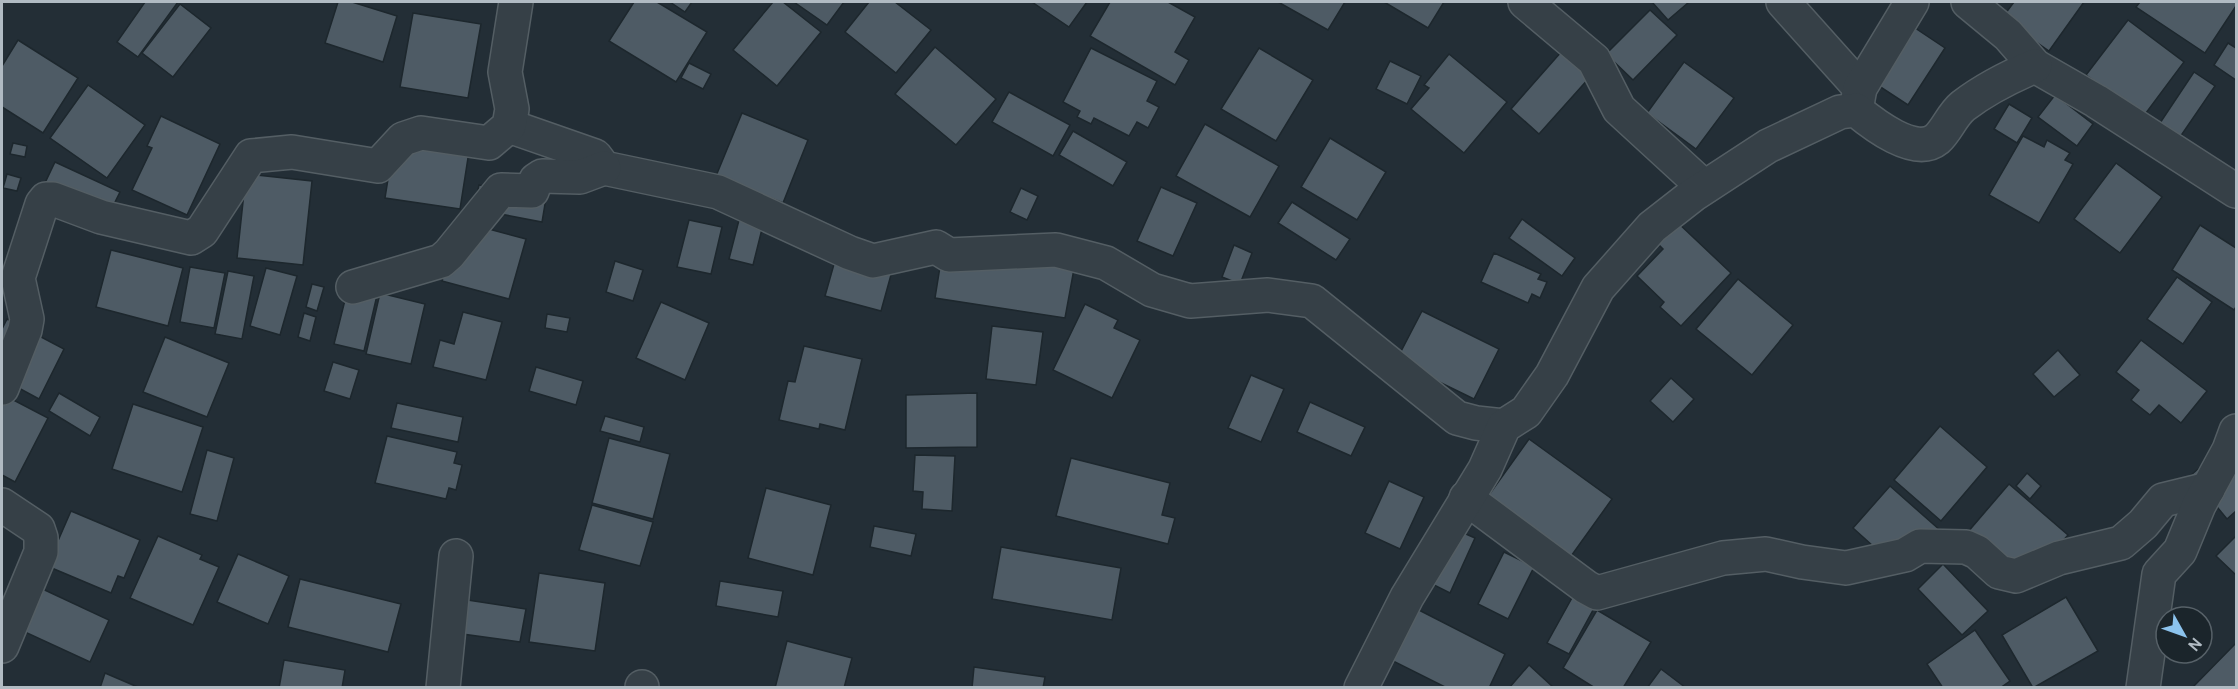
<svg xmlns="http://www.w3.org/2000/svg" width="2238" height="689" font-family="Overpass,sans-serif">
<rect width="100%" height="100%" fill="#232e36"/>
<g fill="#4e5b65" stroke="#1d272d" stroke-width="1.5">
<path d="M145 2H178L138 57 117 42Z"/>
<path d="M338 2H352L397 16 383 62 325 43Z"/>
<path d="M634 2H657L707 32 676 82 609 41Z"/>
<path d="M670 2H692L685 12Z"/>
<path d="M773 2H783L821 32 777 86 733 50Z"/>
<path d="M794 2H844L827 25Z"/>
<path d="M869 2H895L931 30 896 73 845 32Z"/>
<path d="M1032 2H1087L1069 27Z"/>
<path d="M1110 2H1168L1195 17 1175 52 1189 60 1175 85 1090 36Z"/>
<path d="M1278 2H1345L1328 30Z"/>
<path d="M1384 2H1444L1428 28Z"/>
<path d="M1652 2H1689L1668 20Z"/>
<path d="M2014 2H2084L2049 51 2002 18Z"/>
<path d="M2140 2H2236V6L2205 53 2136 7Z"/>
<path d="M180 4 211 28 173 77 142 53Z"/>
<path d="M1650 10 1677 35 1633 80 1606 54Z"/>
<path d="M413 13 481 24 468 98 400 87Z"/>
<path d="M1894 14 1945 48 1908 105 1856 71Z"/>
<path d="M2128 20 2184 62 2143 117 2086 75Z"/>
<path d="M18 40 78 78 43 133 2 107V66Z"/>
<path d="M2228 43 2236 48V80L2214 65Z"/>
<path d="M935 47 996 99 956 145 895 94Z"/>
<path d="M1091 48 1157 81 1147 101 1159 107 1148 128 1137 122 1129 136 1094 118 1091 124 1077 117 1080 111 1063 102Z"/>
<path d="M1259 48 1313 80 1276 141 1221 109Z"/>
<path d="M1562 51 1590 77 1539 134 1511 109Z"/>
<path d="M1449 54 1507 102 1464 153 1411 109 1429 88 1424 85Z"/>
<path d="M1390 61 1421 76 1407 104 1376 89Z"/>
<path d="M1684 62 1734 98 1696 149 1647 113Z"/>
<path d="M689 63 711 74 703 89 681 78Z"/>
<path d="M2194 72 2215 86 2178 140 2158 126Z"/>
<path d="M88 85 145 125 107 178 50 138Z"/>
<path d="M1009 92 1070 125 1053 156 992 122Z"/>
<path d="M2055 95 2093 124 2077 146 2038 117Z"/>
<path d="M2009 104 2032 118 2017 143 1994 129Z"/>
<path d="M742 113 808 140 783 203 716 176Z"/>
<path d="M161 116 220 144 187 215 132 190 152 148 147 146Z"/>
<path d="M1205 124 1279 166 1250 217 1176 176Z"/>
<path d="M1073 131 1127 162 1113 186 1059 155Z"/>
<path d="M395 135 470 145 460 209 385 198Z"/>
<path d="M2023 136 2044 147 2047 140 2070 153 2065 160 2073 164 2039 223 1989 195Z"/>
<path d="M1330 138 1386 172 1357 220 1301 187Z"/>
<path d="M13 143 27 146 25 157 10 154Z"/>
<path d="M55 162 120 192 108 216 44 185Z"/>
<path d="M2116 163 2162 197 2120 253 2074 219Z"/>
<path d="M7 174 21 178 17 191 3 188Z"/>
<path d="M246 174 312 181 303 265 237 258Z"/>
<path d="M479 185 546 198 542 222 474 209Z"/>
<path d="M1161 187 1197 203 1173 256 1137 241Z"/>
<path d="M1021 188 1038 196 1027 220 1010 212Z"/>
<path d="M1292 202 1350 239 1336 260 1278 223Z"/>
<path d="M1522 219 1575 258 1562 276 1509 238Z"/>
<path d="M689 220 722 227 711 274 677 267Z"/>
<path d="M739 220 763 225 753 265 729 259Z"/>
<path d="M459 221 526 239 509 299 442 281Z"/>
<path d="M1676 221 1731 273 1681 326 1660 307 1664 302 1637 276 1663 249 1656 242Z"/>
<path d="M2200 225 2236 248V307L2234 310 2172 270Z"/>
<path d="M1234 245 1252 253 1240 284 1222 277Z"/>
<path d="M943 248 1074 269 1065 318 935 298Z"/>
<path d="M111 250 183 268 168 326 96 307Z"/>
<path d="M838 250 894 264 881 311 825 296Z"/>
<path d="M1494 253 1541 274 1538 279 1547 282 1540 298 1532 294 1528 303 1481 282Z"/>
<path d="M615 261 643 270 633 301 606 292Z"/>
<path d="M190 267 225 273 214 328 180 322Z"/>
<path d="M266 268 297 276 280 335 250 326Z"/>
<path d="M228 271 254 276 242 339 215 334Z"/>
<path d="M2177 277 2212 302 2183 344 2147 319Z"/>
<path d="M1738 279 1793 325 1752 375 1696 329Z"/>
<path d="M312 284 324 287 317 311 306 307Z"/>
<path d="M349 284 378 291 364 351 334 344Z"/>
<path d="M380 293 425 304 411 364 366 354Z"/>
<path d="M661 302 709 323 685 380 636 358Z"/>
<path d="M1085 304 1118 320 1114 328 1140 340 1112 398 1053 370Z"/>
<path d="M1422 311 1499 349 1474 399 1396 361Z"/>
<path d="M463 312 502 322 486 380 433 367 440 340 454 344Z"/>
<path d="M304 313 316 317 310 341 298 337Z"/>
<path d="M547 314 570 318 567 332 545 328Z"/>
<path d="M7 319 64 349 39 399 2 379V329Z"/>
<path d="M992 326 1043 332 1036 385 986 379Z"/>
<path d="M165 337 229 363 207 417 143 392Z"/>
<path d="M2141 340 2207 391 2181 423 2159 405 2150 415 2131 400 2139 390 2116 372Z"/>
<path d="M804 346 862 359 845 430 820 424 819 429 779 420 788 381 795 382Z"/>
<path d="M2058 350 2080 375 2054 397 2033 374Z"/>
<path d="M333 362 359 370 350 399 324 391Z"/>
<path d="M536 367 583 381 576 405 529 391Z"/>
<path d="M1251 375 1284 389 1261 442 1228 428Z"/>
<path d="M1671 378 1694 399 1673 422 1650 401Z"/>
<path d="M59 393 100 417 90 436 49 411Z"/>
<path d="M977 393V447L906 448V395Z"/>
<path d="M2 394 48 418 15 482 2 475Z"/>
<path d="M1310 402 1365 427 1351 456 1297 432Z"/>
<path d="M397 403 463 417 458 442 391 428Z"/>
<path d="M133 404 203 427 182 492 112 469Z"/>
<path d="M605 416 644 427 640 442 600 431Z"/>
<path d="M1940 426 1987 467 1941 521 1894 480Z"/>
<path d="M387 436 457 452 454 463 462 465 456 490 449 488 446 499 375 483Z"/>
<path d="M2236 437V511L2227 519 2191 475Z"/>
<path d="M609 438 670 454 653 519 592 503Z"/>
<path d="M1529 439 1612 499 1569 559 1486 499Z"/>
<path d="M207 450 234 458 217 521 190 514Z"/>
<path d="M915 455 955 456 952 511 922 509 923 492 913 491Z"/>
<path d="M1071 458 1170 483 1162 515 1175 518 1168 544 1056 516Z"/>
<path d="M2027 473 2041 486 2030 499 2016 486Z"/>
<path d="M1389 481 1424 497 1400 549 1365 533Z"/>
<path d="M2009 484 2068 535 2026 583 1967 533Z"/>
<path d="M1890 486 1941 531 1903 573 1853 528Z"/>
<path d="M766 488 831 505 813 575 748 558Z"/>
<path d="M592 505 653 522 640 566 579 550Z"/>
<path d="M71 511 140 540 124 578 118 576 111 593 47 566Z"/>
<path d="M1443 524 1475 538 1450 593 1418 577Z"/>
<path d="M874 526 916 534 911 556 870 547Z"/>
<path d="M158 536 202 555 200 559 219 567 193 625 130 598Z"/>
<path d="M2236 536V575L2216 556Z"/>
<path d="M1001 547 1121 568 1112 620 992 599Z"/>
<path d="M1504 552 1534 567 1508 619 1478 604Z"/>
<path d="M238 554 289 576 268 624 217 602Z"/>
<path d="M1943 564 1988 611 1962 635 1918 589Z"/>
<path d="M539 573 605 583 595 651 529 642Z"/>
<path d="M300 579 401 604 388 652 288 627Z"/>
<path d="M720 581 783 591 778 617 716 606Z"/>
<path d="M34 585 109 620 90 662 14 627Z"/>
<path d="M1578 587 1599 599 1569 654 1547 643Z"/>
<path d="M2066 597 2098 651 2033 688 2002 635Z"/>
<path d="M461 599 526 609 520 642 455 633Z"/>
<path d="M1413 607 1505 654 1489 688H1447L1387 658Z"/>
<path d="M1597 610 1651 642 1623 688H1595L1563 668Z"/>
<path d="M1975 630 2010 681 2000 688H1943L1927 664Z"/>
<path d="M787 641 852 658 844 688H775Z"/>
<path d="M2236 643V688H2192Z"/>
<path d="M284 660 345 670 342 688H279Z"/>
<path d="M1529 665 1554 688H1509Z"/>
<path d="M974 667 1045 677 1043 688H972Z"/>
<path d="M1661 669 1686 688H1647Z"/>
<path d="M105 673 140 688H100Z"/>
</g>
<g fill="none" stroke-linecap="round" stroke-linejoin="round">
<defs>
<g id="minor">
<path d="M1525 2 1594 60 1619 109 1704 187"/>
<path d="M1783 2 1860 88"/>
<path d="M1968 2 2008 35 2035 66 2096 101 2236 191"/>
<path d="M1856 110 1860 88 1912 2"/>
<path d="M509 126 595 156 604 168 718 192 850 253 873 261 936 247 949 255 1056 250 1106 263 1152 290 1190 301 1268 295 1312 301 1457 418 1476 423 1504 426"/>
<path d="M353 287 441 261 449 254 501 190 532 191 536 180 542 176 580 177 604 168"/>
<path d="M2 388 25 330 27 319 18 278 42 204 46 199H53L101 217 191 238 202 231 251 156 292 152 378 166 403 139 421 133 489 143 509 126 512 109 505 72 516 2"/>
<path d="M1466 498 1586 587 1597 593 1723 558 1766 554 1802 562 1846 568 1905 555 1920 546 1966 547 1977 552 1999 572 2016 576 2059 558 2121 543 2143 524 2163 500 2208 489"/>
<path d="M2 505 38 529 41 538V552L2 646"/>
<path d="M443 688 456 556"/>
<path d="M642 688V687"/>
<path d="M1361 688 1407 597 1485 469 1504 426 1526 412 1552 375 1598 288 1652 227 1693 195 1768 146 1840 112 1856 110C1873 124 1915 157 1937 139 1947 130 1952 115 1963 106 1985 89 2009 77 2035 66"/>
<path d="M2143 688 2159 574 2180 551 2199 505 2229 450 2236 431"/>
</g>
</defs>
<use href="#minor" stroke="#545e64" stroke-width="36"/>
<use href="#minor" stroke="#364047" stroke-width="33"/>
</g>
<rect width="2238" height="689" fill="none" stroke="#b1bbc3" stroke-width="6"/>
<g transform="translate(2184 635) rotate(130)"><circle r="28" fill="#1b252b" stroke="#576168" stroke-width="1.5"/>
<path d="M0-4.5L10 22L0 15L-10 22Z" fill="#8cc3ed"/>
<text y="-9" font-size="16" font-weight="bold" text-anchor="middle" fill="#b1bbc3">N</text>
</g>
</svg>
